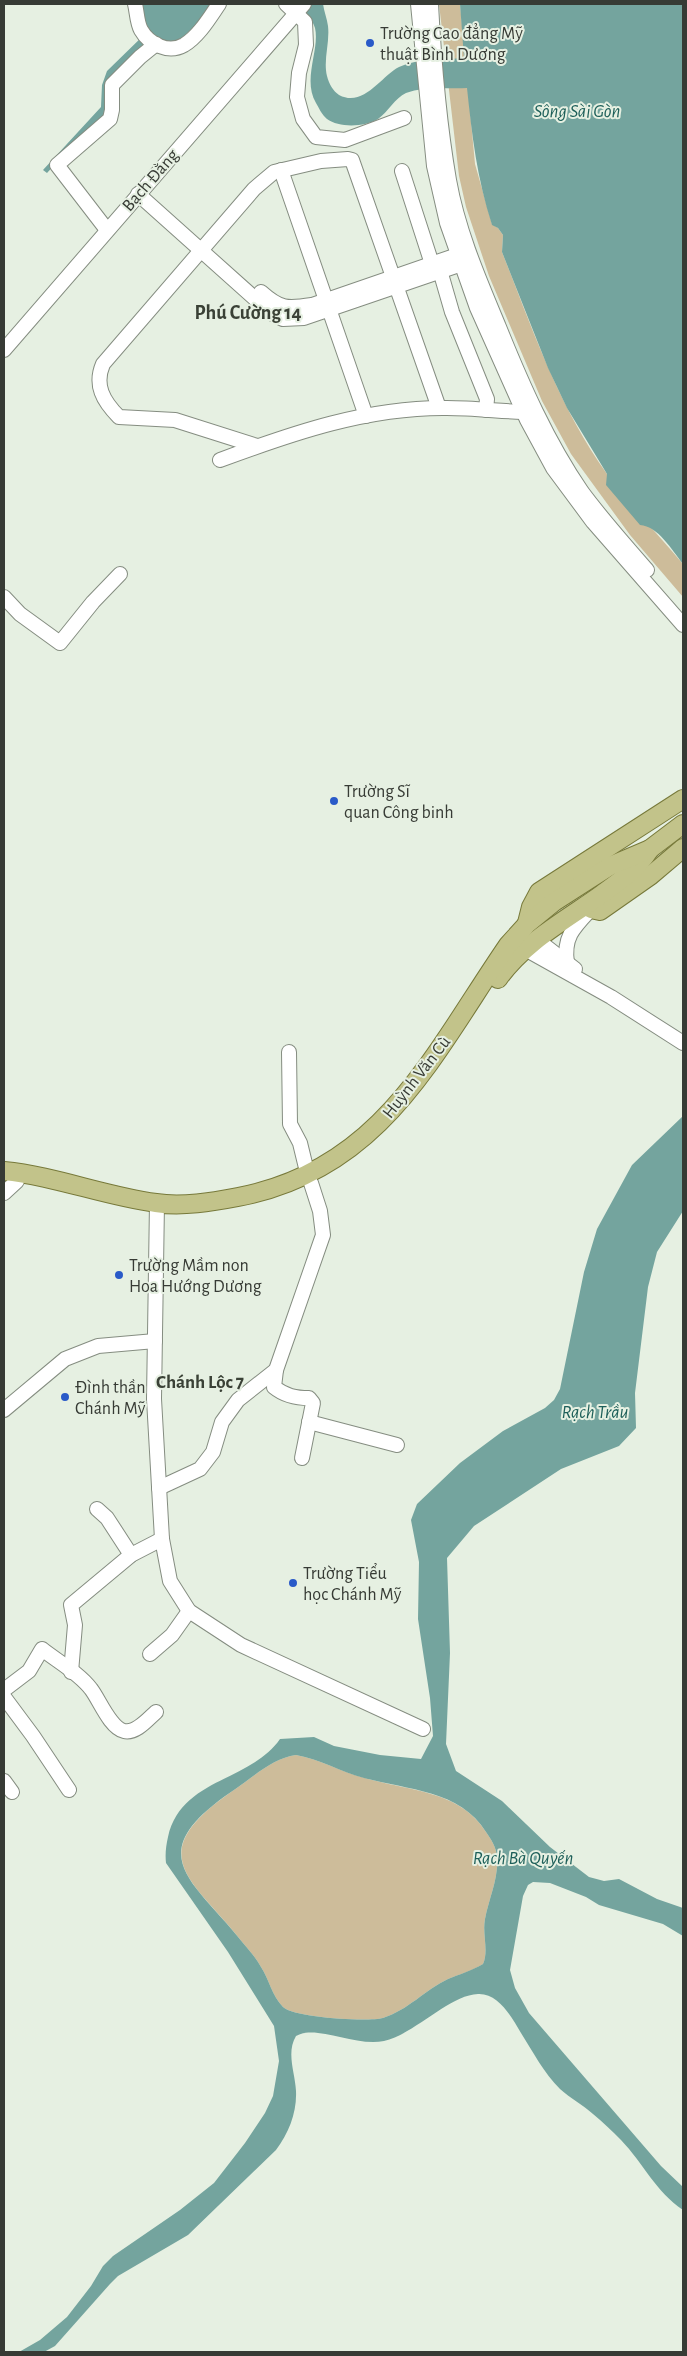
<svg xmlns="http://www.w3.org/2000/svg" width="687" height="2356" font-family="'Alegreya Sans',sans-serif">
<rect width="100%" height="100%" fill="#e6f0e2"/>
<g fill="#cdbc9a">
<path d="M439 4H460L475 164 492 224 498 228 503 235 502 252C532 328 559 407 607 474 630 506 658 534 683 564V597L630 535 571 454 542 401 489 276 466 207 459 176Z"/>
<path d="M296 1755C320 1759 341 1772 365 1778 408 1791 460 1790 486 1832 491 1839 496 1847 497 1856 499 1878 489 1898 485 1919 482 1934 489 1951 483 1964 472 1971 460 1974 448 1979 425 1990 408 2010 383 2018 368 2022 295 2018 283 2007 272 1996 269 1979 261 1967 256 1958 249 1950 243 1943 194 1880 139 1856 231 1792 251 1779 272 1758 296 1755Z"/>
</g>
<g fill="#74a49e" fill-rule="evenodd">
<path d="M142 4H213L200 21 182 38 125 64 105 114 69 149 47 173 43 170 101 107 102 85 107 71 147 32Z"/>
<path d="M298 4H323C324 11 327 19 328 26 330 43 323 60 327 76 329 84 333 91 339 95 364 108 381 76 399 67 419 58 443 60 464 58L460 4H683V564C672 550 658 526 640 525L606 485 607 474 567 408 548 368 502 252 503 235 498 228 492 225C477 178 472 136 467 88 448 89 423 86 406 93 395 98 388 112 378 119 365 127 339 128 327 119 322 115 319 108 316 103 302 79 320 50 315 28 312 18 305 11 298 4Z"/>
<path d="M683 1116V1211L657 1252 648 1287 635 1393 636 1428 619 1446 561 1469 474 1526 447 1558 450 1653 446 1744 456 1771 502 1801 550 1847 589 1877 604 1881 619 1879 657 1899 683 1908V1936L663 1924 599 1905 586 1897 550 1883 533 1882 528 1885 523 1896 510 1970 515 1988 529 2013 661 2166 683 2187V2210C656 2192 643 2163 621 2140 612 2131 603 2122 593 2114 583 2105 570 2098 560 2089 544 2073 533 2052 521 2033 512 2018 499 1993 478 1994 449 1995 415 2034 384 2041 355 2047 316 2024 296 2036 286 2053 295 2072 296 2091 297 2112 289 2133 276 2150L188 2235 118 2276 110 2284 55 2346 44 2352H19L40 2340 67 2317 91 2286 103 2266 113 2256 180 2210 214 2183 245 2143 265 2113 273 2096 279 2061 274 2026 228 1952 166 1863C165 1854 166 1846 168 1837 181 1778 250 1782 280 1739L314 1737 334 1746 380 1755 421 1759 433 1736 430 1698 418 1619 419 1562 411 1520 417 1504 460 1463 503 1431 545 1408 554 1400 560 1389 584 1272 597 1229 632 1165ZM296 1755C320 1759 341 1772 364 1778 408 1790 460 1790 486 1832 491 1839 496 1847 497 1856 499 1878 489 1898 485 1919 482 1934 489 1951 483 1964 471 1971 460 1974 448 1979 425 1990 408 2010 383 2018 368 2022 295 2018 283 2007 272 1996 269 1979 261 1967 256 1958 249 1950 243 1943 193 1880 139 1855 231 1792 251 1779 272 1758 296 1755Z"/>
</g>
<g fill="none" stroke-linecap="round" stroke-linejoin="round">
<defs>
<g id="minor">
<path d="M135 4C137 12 137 23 141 30 149 44 168 54 184 45 199 36 210 17 219 4"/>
<path d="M286 4 305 22 306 45 299 73 297 97 303 119 316 137 345 140 404 118"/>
<path d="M418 4 434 166 447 223 477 308 527 420 553 468 593 522 683 625"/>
<path d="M431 4C434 62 439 122 449 180 458 231 479 279 499 327 522 384 547 441 582 492 602 519 625 545 647 570"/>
<path d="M281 170 366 416"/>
<path d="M402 171 432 264H436L439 267 452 312 487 399 486 410"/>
<path d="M138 194 271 313 283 319 304 318 468 262"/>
<path d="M107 230 57 165 110 119 112 110V85L140 57 156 44"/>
<path d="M261 292C280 309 287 309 312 305L466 252"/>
<path d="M4 350 304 4"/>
<path d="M257 446 175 420 119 417C103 401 94 385 103 364L254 189 274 172 321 161 348 159 352 160 439 408"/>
<path d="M220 460C293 433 368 407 447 408 472 408 498 411 523 412"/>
<path d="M4 597 20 614 60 643 93 602 120 574"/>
<path d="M539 939 544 945 575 969"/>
<path d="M525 949 611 997 683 1043"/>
<path d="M567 963C563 937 574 927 591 909"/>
<path d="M289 1052 290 1124 300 1143 308 1176"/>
<path d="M4 1193 17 1181"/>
<path d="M157 1203 154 1399 162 1539 170 1581 189 1611 241 1645 423 1729"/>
<path d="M276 1370 274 1387C285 1396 296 1398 309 1398L313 1403 302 1458"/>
<path d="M4 1410 65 1359 98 1346 155 1341"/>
<path d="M309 1422 397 1445"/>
<path d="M159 1488 200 1469 213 1452 222 1422 238 1400 276 1370 323 1235 320 1211 311 1183"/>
<path d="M97 1509 107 1518 131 1555"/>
<path d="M150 1654 172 1635 189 1611"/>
<path d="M71 1672 75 1625 71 1605 131 1555 162 1539"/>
<path d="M4 1690 29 1671 42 1649C57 1661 79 1673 91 1689 99 1699 110 1728 124 1731 136 1734 148 1719 156 1712"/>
<path d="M4 1697 33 1736 69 1790"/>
<path d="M4 1781 12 1792"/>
</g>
<g id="major">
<path d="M591 909 600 911 650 876 683 848"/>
<path d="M527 923 531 907 539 892 683 799"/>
<path d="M498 979C524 942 566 920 602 894 621 880 637 869 650 849"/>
<path d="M4 1171C55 1176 104 1196 156 1203 182 1207 212 1202 238 1197 382 1170 433 1054 508 945L527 924 554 902 610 866 650 849 683 824"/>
</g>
</defs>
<use href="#minor" stroke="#858d81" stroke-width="16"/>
<use href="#major" stroke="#77793a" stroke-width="20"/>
<use href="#minor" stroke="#fff" stroke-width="14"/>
<use href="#major" stroke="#c2c38a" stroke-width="18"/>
</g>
<g fill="#295ac8" stroke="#e6f0e2" stroke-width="2">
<circle cx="370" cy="43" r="5"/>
<circle cx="334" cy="801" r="5"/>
<circle cx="119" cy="1275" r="5"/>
<circle cx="65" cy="1397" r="5"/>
<circle cx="293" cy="1583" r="5"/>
</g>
<g text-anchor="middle" stroke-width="4" stroke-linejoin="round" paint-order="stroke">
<g font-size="18" fill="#373b35" stroke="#e6f0e2" text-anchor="start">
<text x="380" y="39">Trường Cao đẳng Mỹ<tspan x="380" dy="21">thuật Bình Dương</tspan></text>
<text x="344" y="797">Trường Sĩ<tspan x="344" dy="21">quan Công binh</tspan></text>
<text x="129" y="1271">Trường Mầm non<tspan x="129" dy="21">Hoa Hướng Dương</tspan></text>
<text x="75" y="1393">Đình thần<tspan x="75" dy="21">Chánh Mỹ</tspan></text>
<text x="303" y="1579">Trường Tiểu<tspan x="303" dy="21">học Chánh Mỹ</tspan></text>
</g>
<g font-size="18" fill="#373b35" stroke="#e6f0e2">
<text transform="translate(150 180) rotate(-49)" y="6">Bạch Đằng</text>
<text transform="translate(416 1077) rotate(-52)" y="6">Huỳnh Văn Cù</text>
</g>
<g font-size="19" font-style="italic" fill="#1d5f59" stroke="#e6f0e2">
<text x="577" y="117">Sông Sài Gòn</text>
<text x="595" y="1418">Rạch Trầu</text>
<text x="523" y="1864">Rạch Bà Quyến</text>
</g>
<g font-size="19" font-weight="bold" fill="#3a4136" stroke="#e6f0e2">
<text x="200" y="1388">Chánh Lộc 7</text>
</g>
<g font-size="20" font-weight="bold" fill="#3a4136" stroke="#e6f0e2">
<text x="248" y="319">Phú Cường 14</text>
</g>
</g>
<rect width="687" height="2356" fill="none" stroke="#373b35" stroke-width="10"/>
</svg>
